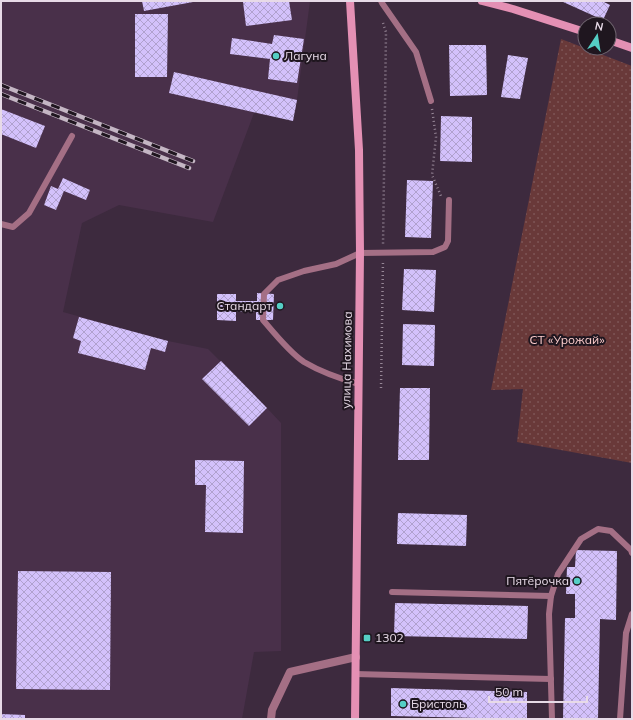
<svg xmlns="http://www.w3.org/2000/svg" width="633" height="720" font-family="Mulish,sans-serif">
<defs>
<pattern id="garden-dots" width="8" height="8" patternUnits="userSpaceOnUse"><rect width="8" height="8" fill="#693939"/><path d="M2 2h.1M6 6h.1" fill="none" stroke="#7e5556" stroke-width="1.8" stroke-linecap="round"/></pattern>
<pattern id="building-cross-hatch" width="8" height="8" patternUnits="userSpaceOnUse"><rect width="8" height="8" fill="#d3c1fb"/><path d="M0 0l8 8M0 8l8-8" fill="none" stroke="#b0a1ce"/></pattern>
</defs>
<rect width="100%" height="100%" fill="#3d2a3e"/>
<path fill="#49304a" d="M1 1H310L297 100 293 121 254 113 213 222 119 205 82 223 63 312 168 341 208 349 267 408 281 423V651L254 652 242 719H1Z"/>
<path fill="url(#garden-dots)" d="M561 39 632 66V463L517 442 523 389 491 390Z"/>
<g fill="url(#building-cross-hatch)">
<path d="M142 1H193V2L144 11Z"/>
<path d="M252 1H289L292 20 246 26 243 2Z"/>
<path d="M561 1H602L610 5 603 20Z"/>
<path d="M135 14H168L167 77H135Z"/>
<path d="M274 35 304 39 297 83 268 79 270 59 230 54 232 38 272 44Z"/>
<path d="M449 45H486L487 95 450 96Z"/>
<path d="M508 55 528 58 520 99 501 97Z"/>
<path d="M174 72 297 100 293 121 169 93Z"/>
<path d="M1 109 45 126 36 148 1 134Z"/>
<path d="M441 116 472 117V162L440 161Z"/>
<path d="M63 178 90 190 86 200 64 191 56 210 44 205 51 186 58 189Z"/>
<path d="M407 180 433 181 431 238 405 237Z"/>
<path d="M404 269 436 270 434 312 402 310Z"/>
<path d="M257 293 274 294 273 320H256V312H236V321L217 320V294H236V301H257Z"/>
<path d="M79 317 168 341 165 352 151 348 145 370 78 353 81 341 73 338Z"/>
<path d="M403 324 435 325 434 366 402 365Z"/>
<path d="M221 361 267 408 249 426 202 379Z"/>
<path d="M400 388H430L429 460H398Z"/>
<path d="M195 460 244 461 243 533 205 532 206 485H195Z"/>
<path d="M398 513 467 515 466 546 397 544Z"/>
<path d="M576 550 617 551 616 620 600 619 598 719H563L565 618H575V594H566L567 567H575Z"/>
<path d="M18 571 111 572 110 690 16 689Z"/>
<path d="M395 603 528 606 527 639 394 636Z"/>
<path d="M391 688 527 692V719L391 716Z"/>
<path d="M1 714 25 715V719H1Z"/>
</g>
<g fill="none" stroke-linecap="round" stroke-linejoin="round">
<g stroke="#968696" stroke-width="2.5" stroke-dasharray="1 3" stroke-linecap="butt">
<path d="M383 23 386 32 383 245"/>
<path d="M432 109 436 137 432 175 441 196"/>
<path d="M381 388 383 260"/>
</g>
<g stroke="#a46f85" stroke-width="6">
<path d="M381 1 382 3 416 52 431 101"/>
<path d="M1 224 13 227 29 213 72 136"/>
<path d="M359 384C341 379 321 372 304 362 290 353 274 333 263 320L264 294 278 280 304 271 336 264 360 253 433 252 445 247 448 241 449 200"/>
<path d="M392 592 551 596"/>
<path d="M355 674 551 679"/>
<path d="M552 719 549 614 551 596 558 574 581 539 598 529 611 531 631 550 632 553"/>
<path d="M620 719 626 633 632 614"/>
</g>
<path stroke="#a46f85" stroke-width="8" d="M271 719 272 710 290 672 356 657"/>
<g stroke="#e490b4" stroke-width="8">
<path d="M350 1 359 150 360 253 355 719"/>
<path d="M482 1 513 9 585 32"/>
<path d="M609 40 632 48"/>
</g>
<defs>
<g id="rail">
<path d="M1 85 193 161"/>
<path d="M1 94 189 168"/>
</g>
</defs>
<use href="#rail" stroke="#c4b6c4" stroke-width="4.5"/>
<use href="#rail" stroke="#1f161f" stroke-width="3" stroke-dasharray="9" stroke-linecap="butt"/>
</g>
<g fill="#55cec5" stroke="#1f161f" stroke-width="1.5">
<circle cx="276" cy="56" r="4"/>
<circle cx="280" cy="306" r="4"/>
<circle cx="577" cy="581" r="4"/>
<rect x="363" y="634" width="8" height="8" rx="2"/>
<circle cx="403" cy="704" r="4"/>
</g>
<g text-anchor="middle" stroke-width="4" stroke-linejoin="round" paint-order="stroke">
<g font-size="12" fill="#e7dae7" stroke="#1f161f" text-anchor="start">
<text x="284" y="60">Лагуна</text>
<text x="272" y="310" text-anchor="end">Стандарт</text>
<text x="569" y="585" text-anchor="end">Пятёрочка</text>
<text x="375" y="642">1302</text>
<text x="411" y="708">Бристоль</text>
</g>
<g font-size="12" fill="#fccdcc" stroke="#1f161f">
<text x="567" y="344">СТ «Урожай»</text>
</g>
<g font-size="12" fill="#e7dae7" stroke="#1f161f">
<text transform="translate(347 360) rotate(-89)" y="4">улица Нахимова</text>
</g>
</g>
<rect width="633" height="720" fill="none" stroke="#e7dae7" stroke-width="4"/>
<g transform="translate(597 36) rotate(12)"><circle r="19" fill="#1f161f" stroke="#6f646f"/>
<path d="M0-3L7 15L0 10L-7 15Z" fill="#55cec5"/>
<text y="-6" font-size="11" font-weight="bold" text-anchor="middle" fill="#e7dae7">N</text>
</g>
<path d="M489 696v6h98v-6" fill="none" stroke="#e7dae7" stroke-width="2"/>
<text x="495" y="696" font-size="12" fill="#e7dae7" stroke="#1f161f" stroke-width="3" paint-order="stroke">50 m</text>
</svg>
